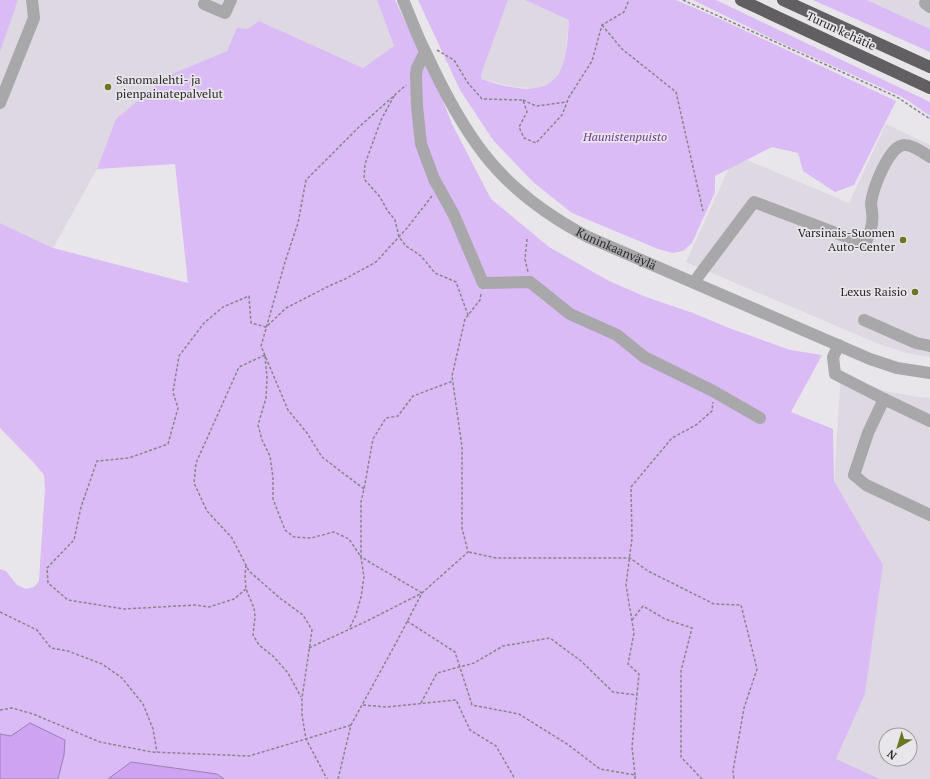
<svg xmlns="http://www.w3.org/2000/svg" width="930" height="779" font-family="'PT Serif',serif">
<rect width="100%" height="100%" fill="#e8e6ea"/>
<g fill="#ddd8e2" fill-rule="evenodd">
<path d="M18 0H377L394 46 363 68 259 21 227 51 167 76 116 119 97 169 53 248 0 223V52Z"/>
<path d="M508 0H525L569 20 565 54 561 69 552 82 536 88 514 87 481 79 482 72Z"/>
<path d="M867 0H930V29Z"/>
<path d="M886 124 930 145V357L906 353 879 344 686 262 735 155 849 203Z"/>
<path d="M841 373 885 391 918 397 930 398V779H880L836 759 865 694 883 565 834 481ZM886 735H910V759H886Z"/>
</g>
<g fill="#dabbf6">
<path d="M0 0H18L0 52Z"/>
<path d="M377 0H395L441 96 452 124 491 199 549 247 609 281 646 297 693 313 729 328 790 350 822 355 791 412 833 429 834 481 883 565 865 694 836 759 880 779H224L217 774 131 762 108 779H58L64 755 30 724 11 736 0 734V569L6 571 17 585 26 589 34 587 39 581 45 488 44 475 34 463 0 428V223L53 248 188 283 175 164 97 169 116 119 167 76 227 51 237 28 248 29 259 21 363 68 394 46Z"/>
<path d="M418 0H508L482 72 481 79C505 87 547 100 561 69 567 54 568 36 569 20L525 0H676L720 19 896 101 854 185 835 192 803 171 798 153 772 147 715 176V192L692 243 683 251 673 253 658 249 572 213 533 182 493 140 460 90Z"/>
<path d="M693 0H716L930 102V116L907 100 898 95 779 42Z"/>
<path d="M813 0H867L930 29V52Z"/>
</g>
<g fill="#cea3f2" stroke="#9c7eb6">
<path d="M30 723 65 740 64 755 58 779H0V734L11 736Z"/>
<path d="M131 762 217 774 224 779H108Z"/>
</g>
<g fill="none" stroke-linecap="round" stroke-linejoin="round">
<g stroke="#878588" stroke-width="1.5" stroke-dasharray="3 2" stroke-linecap="butt">
<path d="M683 0 897 97 930 119"/>
<path d="M602 25 622 49 676 92 703 211"/>
<path d="M437 50 454 60 468 83 482 99 523 100 527 112 519 127 524 138 536 143 562 115 569 97 592 61 602 25 624 12 629 0"/>
<path d="M394 96 381 120 365 164 364 179 380 197 387 210 395 220 399 237 406 246 421 256 435 273 456 282 468 315"/>
<path d="M523 100 536 106 567 102"/>
<path d="M527 239 525 259 528 272"/>
<path d="M265 355 239 367 196 463 194 483 207 511 232 538 249 571 281 599 303 615 312 630 302 698V715L306 739 351 725"/>
<path d="M265 356 267 378 266 398 258 425 262 440 270 456 273 478V499L285 530 294 537 311 538 334 532 349 539 361 557 364 577 361 597 356 615 349 629"/>
<path d="M364 489 322 457 307 433 288 410 261 346 285 262 298 223 306 180 360 126 406 85"/>
<path d="M469 552 496 558H630L648 571 714 604 741 605 757 669 744 708 733 771 734 779"/>
<path d="M246 565 245 576 246 589 254 608 255 617 253 635 259 645 274 657 288 673 301 697"/>
<path d="M246 589 234 599 209 607 195 605 124 609 68 600 48 583 47 568 74 540 81 507 97 461 129 458 168 444 178 408 173 392 179 356 204 323 223 307 249 296 251 323 266 327 286 308 329 286 345 279 376 262 407 228 432 196"/>
<path d="M422 593 361 557V502L364 489 373 439 386 418 398 416 413 396 453 381"/>
<path d="M0 612 37 630 51 648 68 651 102 664 122 678 143 704 153 729 157 752"/>
<path d="M632 620 643 606 665 619 692 628 681 671V757L702 779"/>
<path d="M407 621 455 652 472 705 519 714 567 744 600 769 635 775V779"/>
<path d="M309 648 367 621 422 593"/>
<path d="M421 703 437 673 474 663 503 646 550 638 581 661 613 692 637 695"/>
<path d="M363 705 387 707 456 700 470 730 496 746 515 779"/>
<path d="M0 710 12 708 33 714 100 742 152 752 249 756 306 739 327 779"/>
<path d="M635 775 632 747 639 674 628 664 634 633 626 585 632 538 631 487 672 438 696 425 712 411 713 402"/>
<path d="M338 779 351 725 396 643 422 593 468 552 462 528V447L452 376 465 319 480 300 481 293"/>
</g>
<g stroke="#a8a7a9" stroke-width="12">
<path id="s1" d="M403 0C411 18 417 36 426 53 442 88 460 123 484 154 511 189 548 216 588 237L870 359 897 368 930 373"/>
<path d="M927 0 925 3 930 7"/>
<path d="M204 4 225 13 231 0"/>
<path d="M425 52 417 68 416 76 417 106 421 144 434 179 454 215 483 283 530 282 570 314 617 335 644 357 713 391 760 418"/>
<path d="M0 103 34 18 32 0"/>
<path d="M694 282 754 202 865 244C870 234 874 223 872 212 872 209 871 206 871 203 873 189 889 144 905 145 913 145 924 153 930 157"/>
<path d="M864 320 916 343 930 346"/>
<path d="M839 345 833 357 835 374 884 399"/>
<path d="M930 421 884 399 868 433 854 475 866 485 930 515"/>
</g>
<g stroke="#615f62" stroke-width="12">
<path d="M741 0 930 88"/>
<path d="M783 0 930 67"/>
</g>
</g>
<g fill="#697723" stroke="#e8e6ea" stroke-width="1.5">
<circle cx="108" cy="87" r="4"/>
<circle cx="903" cy="240" r="4"/>
<circle cx="915" cy="292" r="4"/>
</g>
<g text-anchor="middle" stroke-width="3.5" stroke-linejoin="round" paint-order="stroke">
<g font-size="12" fill="#29282a" stroke="#e8e6ea">
<text transform="translate(841 31) rotate(25)" y="4">Turun kehätie</text>
<text dy="4" stroke="none"><textPath href="#s1" startOffset="339">Kuninkaanväylä</textPath></text>
</g>
<g font-size="12" fill="#29282a" stroke="#e8e6ea" text-anchor="end">
<text x="116" y="84" text-anchor="start">Sanomalehti- ja<tspan x="116" dy="14">pienpainatepalvelut</tspan></text>
<text x="895" y="237">Varsinais-Suomen<tspan x="895" dy="14">Auto-Center</tspan></text>
<text x="907" y="296">Lexus Raisio</text>
</g>
<g font-size="12" font-style="italic" fill="#6f3a94" stroke="#e8e6ea">
<text x="625" y="141">Haunistenpuisto</text>
</g>
</g>
<g transform="translate(898 747) rotate(218)"><circle r="19" fill="#e8e6ea" stroke="#9c9a9d"/>
<path d="M0-3L7 15L0 10L-7 15Z" fill="#697723"/>
<text y="-6" font-size="11" font-weight="bold" text-anchor="middle" fill="#29282a">N</text>
</g>
</svg>
